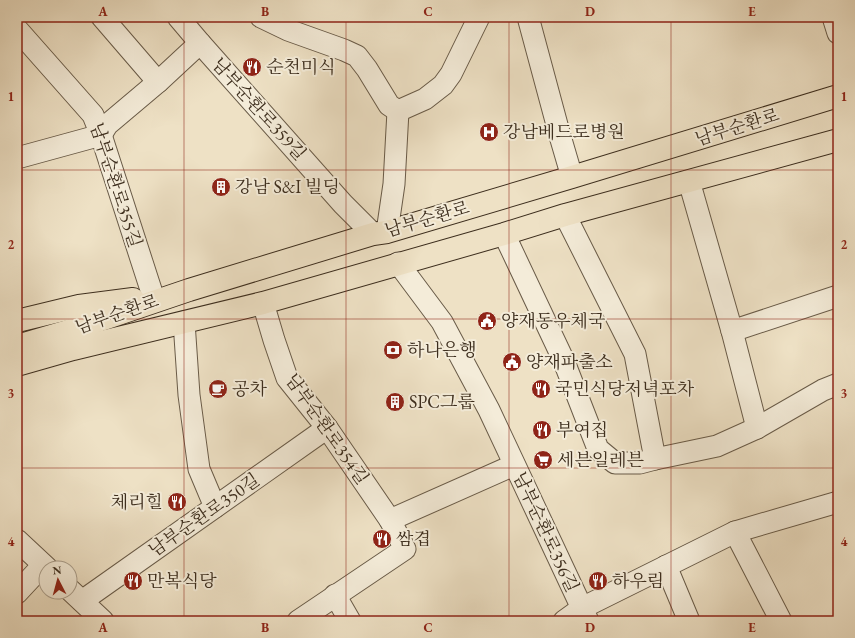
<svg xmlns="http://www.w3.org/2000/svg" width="855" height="638" font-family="'EB Garamond','Noto Serif KR',serif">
<rect width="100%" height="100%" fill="#eee1c5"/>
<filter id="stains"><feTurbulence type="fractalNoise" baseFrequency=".005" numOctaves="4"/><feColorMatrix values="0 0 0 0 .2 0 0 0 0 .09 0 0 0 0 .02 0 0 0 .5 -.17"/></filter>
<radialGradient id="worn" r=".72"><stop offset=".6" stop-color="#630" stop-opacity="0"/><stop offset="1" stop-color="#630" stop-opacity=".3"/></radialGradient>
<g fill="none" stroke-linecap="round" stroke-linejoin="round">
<defs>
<g id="minor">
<path d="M102 17 158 82"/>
<path d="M178 17 200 43 343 204 373 234"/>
<path d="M261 17 288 30 344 50 357 56 367 69 389 105 398 111"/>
<path d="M528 17 560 136 572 177"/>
<path d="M833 17 838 33"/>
<path d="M17 29 93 115 101 135 142 262 153 296"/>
<path d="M398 111 425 99 443 85 451 74 479 17"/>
<path d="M17 158 101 135 107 125 158 82 200 43"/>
<path d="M689 181 732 331 757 428"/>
<path d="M565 215 635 354 655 459"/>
<path d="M387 232 394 184 398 111"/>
<path d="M504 234 563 359 598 449 615 463H640L655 459 717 446 757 428 823 390 838 384"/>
<path d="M398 263 442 322 489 410 588 621"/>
<path d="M263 303 274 340 287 378 327 428 390 520 405 549 298 621"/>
<path d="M184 322 189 395 199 469 215 507"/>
<path d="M732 331 838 296"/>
<path d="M390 520 514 465"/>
<path d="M735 532 781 621"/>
<path d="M17 540 47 568"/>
<path d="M666 566 689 621"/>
<path d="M70 590 103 621"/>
<path d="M17 593 43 565"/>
<path d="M335 595 350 621"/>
<path d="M82 601 327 428"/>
<path d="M564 621 582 608 735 532 838 502"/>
</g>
<g id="major">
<path d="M17 321 79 306 133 299"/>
<path d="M17 346 68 331 189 290 373 234 387 232 572 177 838 96"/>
<path d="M17 365 73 349 263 303 504 234 565 215 838 140"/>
</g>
</defs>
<use href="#minor" stroke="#695b48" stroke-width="23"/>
<use href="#major" stroke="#3d2e1e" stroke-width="24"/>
<use href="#minor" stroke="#f4ecd9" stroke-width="21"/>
<use href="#major" stroke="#eee1c5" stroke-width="22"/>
</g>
<path fill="none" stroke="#8f2418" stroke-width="1" stroke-opacity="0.55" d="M184 17V621M346 17V621M509 17V621M671 17V621M17 170H838M17 319H838M17 468H838"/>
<defs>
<symbol id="restaurant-disc" viewBox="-11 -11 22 22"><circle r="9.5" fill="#8f2418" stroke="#f4ecd9"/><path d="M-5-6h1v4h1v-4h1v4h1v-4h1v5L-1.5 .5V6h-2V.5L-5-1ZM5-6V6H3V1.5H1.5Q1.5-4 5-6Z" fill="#fff"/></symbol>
<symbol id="hospital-disc" viewBox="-11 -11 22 22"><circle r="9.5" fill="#8f2418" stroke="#f4ecd9"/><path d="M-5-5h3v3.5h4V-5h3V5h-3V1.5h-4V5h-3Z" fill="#fff"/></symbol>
<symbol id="building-disc" viewBox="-11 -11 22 22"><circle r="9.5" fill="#8f2418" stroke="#f4ecd9"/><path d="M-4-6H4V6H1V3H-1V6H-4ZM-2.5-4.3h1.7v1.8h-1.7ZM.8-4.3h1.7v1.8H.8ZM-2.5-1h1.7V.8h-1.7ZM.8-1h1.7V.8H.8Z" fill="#fff"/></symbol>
<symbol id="civic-disc" viewBox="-11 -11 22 22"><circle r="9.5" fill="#8f2418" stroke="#f4ecd9"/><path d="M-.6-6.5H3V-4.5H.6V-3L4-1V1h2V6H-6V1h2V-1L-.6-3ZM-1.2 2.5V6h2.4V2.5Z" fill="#fff"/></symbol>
<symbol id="bank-disc" viewBox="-11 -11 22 22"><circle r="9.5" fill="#8f2418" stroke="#f4ecd9"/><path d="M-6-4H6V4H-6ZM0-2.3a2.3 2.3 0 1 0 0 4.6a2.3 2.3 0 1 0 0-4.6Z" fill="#fff"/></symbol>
<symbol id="cafe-disc" viewBox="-11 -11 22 22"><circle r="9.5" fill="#8f2418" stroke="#f4ecd9"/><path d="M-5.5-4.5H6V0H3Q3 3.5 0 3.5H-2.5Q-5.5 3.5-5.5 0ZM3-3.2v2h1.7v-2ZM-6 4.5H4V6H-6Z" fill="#fff"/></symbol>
<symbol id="supermarket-disc" viewBox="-11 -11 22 22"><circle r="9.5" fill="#8f2418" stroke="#f4ecd9"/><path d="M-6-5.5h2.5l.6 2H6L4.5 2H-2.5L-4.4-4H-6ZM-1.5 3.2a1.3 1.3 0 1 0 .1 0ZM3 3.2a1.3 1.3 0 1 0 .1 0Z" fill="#fff"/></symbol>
</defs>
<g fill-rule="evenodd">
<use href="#restaurant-disc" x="241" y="56" width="22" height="22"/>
<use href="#hospital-disc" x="478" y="121" width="22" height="22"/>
<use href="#building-disc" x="210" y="176" width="22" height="22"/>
<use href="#civic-disc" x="476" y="310" width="22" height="22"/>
<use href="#bank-disc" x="382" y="339" width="22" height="22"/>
<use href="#civic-disc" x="501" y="351" width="22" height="22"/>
<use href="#cafe-disc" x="207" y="378" width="22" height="22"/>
<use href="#restaurant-disc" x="530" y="378" width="22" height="22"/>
<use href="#building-disc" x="384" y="391" width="22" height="22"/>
<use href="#restaurant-disc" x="531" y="419" width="22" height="22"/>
<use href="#supermarket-disc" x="532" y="449" width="22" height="22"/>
<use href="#restaurant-disc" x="166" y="491" width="22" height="22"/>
<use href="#restaurant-disc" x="371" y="528" width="22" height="22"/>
<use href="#restaurant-disc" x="122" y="570" width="22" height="22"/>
<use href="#restaurant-disc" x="587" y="570" width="22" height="22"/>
</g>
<g text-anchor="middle" stroke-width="4" stroke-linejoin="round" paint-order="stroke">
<g font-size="18" fill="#3d2e1e" stroke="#f4ecd9" text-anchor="start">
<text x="266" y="73">순천미식</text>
<text x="503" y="138">강남베드로병원</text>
<text x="235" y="193">강남 S&amp;I 빌딩</text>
<text x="501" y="327">양재동우체국</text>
<text x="407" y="356">하나은행</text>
<text x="526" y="368">양재파출소</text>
<text x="232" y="395">공차</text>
<text x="555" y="395">국민식당저녁포차</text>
<text x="409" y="408">SPC그룹</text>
<text x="556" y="436">부여집</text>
<text x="557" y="466">세븐일레븐</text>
<text x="163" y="508" text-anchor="end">체리힐</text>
<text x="396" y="545">쌈겹</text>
<text x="147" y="587">만복식당</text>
<text x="612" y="587">하우림</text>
</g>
<g font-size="18" fill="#3d2e1e" stroke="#f4ecd9">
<text transform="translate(259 109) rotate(48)" y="6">남부순환로359길</text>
<text transform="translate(737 127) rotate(-17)" y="6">남부순환로</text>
<text transform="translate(116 185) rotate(72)" y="6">남부순환로355길</text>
<text transform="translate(427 219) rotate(-16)" y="6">남부순환로</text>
<text transform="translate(117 314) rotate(-19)" y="6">남부순환로</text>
<text transform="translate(327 429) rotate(55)" y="6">남부순환로354길</text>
<text transform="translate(204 515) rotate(-35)" y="6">남부순환로350길</text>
<text transform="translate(546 532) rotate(65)" y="6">남부순환로356길</text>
</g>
</g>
<rect width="855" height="638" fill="none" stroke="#eee1c5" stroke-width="44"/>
<g transform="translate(58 580) rotate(354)"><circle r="19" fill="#f4ecd9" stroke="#aba08e"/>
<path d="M0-3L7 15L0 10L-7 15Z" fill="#8f2418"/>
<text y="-6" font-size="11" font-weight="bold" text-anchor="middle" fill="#3d2e1e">N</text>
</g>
<rect x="22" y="22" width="811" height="594" fill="none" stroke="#8f2418" stroke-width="1.5"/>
<g font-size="13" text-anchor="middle" font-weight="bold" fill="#8f2418">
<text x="103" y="16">A</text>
<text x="265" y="16">B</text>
<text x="428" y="16">C</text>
<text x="590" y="16">D</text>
<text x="752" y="16">E</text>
<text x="11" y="101">1</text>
<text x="844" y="101">1</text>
<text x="11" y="249">2</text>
<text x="844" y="249">2</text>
<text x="11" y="398">3</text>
<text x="844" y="398">3</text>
<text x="11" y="546">4</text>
<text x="844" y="546">4</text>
<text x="103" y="632">A</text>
<text x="265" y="632">B</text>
<text x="428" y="632">C</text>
<text x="590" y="632">D</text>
<text x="752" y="632">E</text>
</g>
<rect width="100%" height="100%" filter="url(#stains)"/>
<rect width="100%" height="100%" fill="url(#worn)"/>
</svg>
